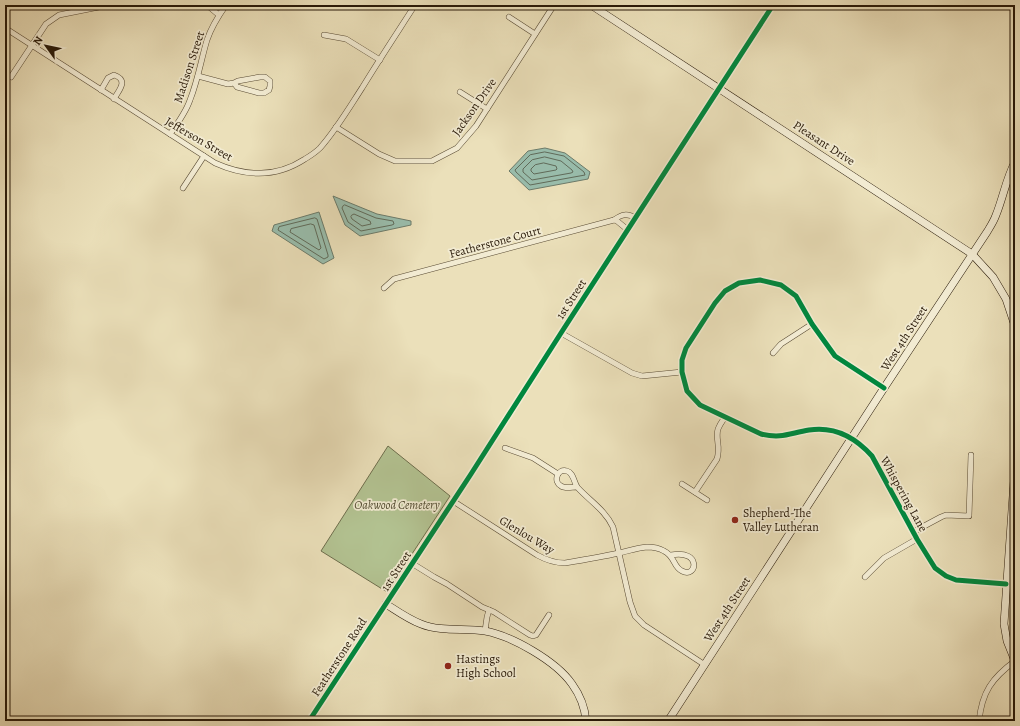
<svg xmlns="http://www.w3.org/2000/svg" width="1020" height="726" font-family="Alegreya,serif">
<rect width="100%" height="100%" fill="#ebe0ba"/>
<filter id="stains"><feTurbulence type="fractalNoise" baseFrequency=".005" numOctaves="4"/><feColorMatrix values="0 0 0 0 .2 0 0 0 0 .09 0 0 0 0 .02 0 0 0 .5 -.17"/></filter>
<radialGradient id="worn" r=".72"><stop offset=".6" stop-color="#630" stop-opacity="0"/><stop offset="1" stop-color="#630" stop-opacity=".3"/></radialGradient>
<path fill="#b3c392" stroke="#6e6e4d" d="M388 446 450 496 387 592 321 551Z"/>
<g fill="#99bdac" stroke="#6c7b6a">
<path d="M545 148 565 153 590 172 588 179 529 190 509 171 528 151Z"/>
<path d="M333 196 377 214 411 221V225L360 236 345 225Z"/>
<path d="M319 212 334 258 323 264 272 231 274 225Z"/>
</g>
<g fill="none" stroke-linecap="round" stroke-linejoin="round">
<g stroke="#606b5a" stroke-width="1">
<path d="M545 152 564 156 584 172 585 175 530 185 516 172 515 170 530 155Z"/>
<path d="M545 157 561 161 572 170 573 172 571 173 532 180 523 172V169L532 160Z"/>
<path d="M544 163 556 166 557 169 556 170 534 174 531 171V169L535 165Z"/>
<path d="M345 205 376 218 393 221 394 224 392 225 361 231 348 222 342 208 343 206Z"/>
<path d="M352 215 354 214 370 221 371 224 362 226 352 219 351 217Z"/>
<path d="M315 218 317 219 328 255V257L324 259 278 230 279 227Z"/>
<path d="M311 224 314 225 321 248 319 250 290 232 291 229Z"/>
</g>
<defs>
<g id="street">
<path d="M207 5 219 15"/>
<path d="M509 17 535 34"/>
<path d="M5 28 215 163C246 177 276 178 305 159 310 156 316 152 320 148 336 130 349 108 362 88 379 60 397 33 415 5"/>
<path d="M324 35 346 39 380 60"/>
<path d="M198 76 228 84 234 83 238 81 260 77H265L270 81V86L269 90 264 93H259L237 87 234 83"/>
<path d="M11 77 46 24 59 15 109 5"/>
<path d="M101 90 108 78 114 75C129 80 119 90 114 99"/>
<path d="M460 92 487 109"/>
<path d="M336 127 379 154 395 161H432L457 148 476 126 554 5"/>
<path d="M170 134C178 123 186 112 190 100 198 80 201 60 207 40 211 28 219 15 226 5"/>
<path d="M183 188 204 156"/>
<path d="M614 220 617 221 628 230"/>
<path d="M384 288 394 279 614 220C622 214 627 213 636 218"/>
<path d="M561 333 632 373 642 376 682 372"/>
<path d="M773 353 781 344 812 324"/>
<path d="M884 388 835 356 812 324 796 296 781 285 760 280 739 283 725 291 715 303 686 348 682 360V372L687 391 700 405 761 434C782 439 790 433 809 430 835 426 855 437 872 456L917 539 935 568 946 576 956 580 1006 584"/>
<path d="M505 448 533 458 558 474"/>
<path d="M682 484 707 500"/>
<path d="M576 487C572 487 565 489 561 486 553 482 557 468 567 471 574 473 574 484 578 488 590 501 606 511 613 527L630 602 635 616 644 625 705 665"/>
<path d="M695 492 717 459C721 446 715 439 718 429 720 424 723 420 725 417"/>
<path d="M453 501 537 555C546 560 554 563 565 563 583 560 601 557 619 553 628 551 637 548 647 547 653 547 659 548 664 551 675 556 673 567 682 571 697 579 702 549 671 555"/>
<path d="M913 532 941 517 946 515 969 516 971 455"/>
<path d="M413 564 434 577 447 584 482 607 494 612 530 635 533 636 536 635 549 615"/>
<path d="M865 577 884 558 917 539"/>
<path d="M485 631 487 617 489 610"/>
<path d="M309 721 471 474 561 333 773 5"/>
<path d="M979 721C982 692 992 678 1015 661"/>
</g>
<g id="secondary">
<path d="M591 5 972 254 993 277 1006 299 1015 326"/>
<path d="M1015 467 1004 624 1007 641 1015 661"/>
<path d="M386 604C397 611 408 619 421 624 441 632 464 628 485 631 512 636 556 661 572 684 580 695 585 708 586 721"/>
<path d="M668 721 884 388 987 232C990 227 994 221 996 215 1003 198 1006 179 1015 162"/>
</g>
</defs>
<use href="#street" stroke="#594b34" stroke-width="6"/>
<use href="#secondary" stroke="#281908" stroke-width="8"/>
<use href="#street" stroke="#f2ebd2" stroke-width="5"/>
<use href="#secondary" stroke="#f2ebd2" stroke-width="7"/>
<defs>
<g id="cycleway">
<path d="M884 388 835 356 812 324 796 296 781 285 760 280 739 283 725 291 715 303 686 348 682 360V372L687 391 700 405 761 434C782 439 790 433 809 430 835 426 855 437 872 456L917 539 935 568 946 576 956 580 1006 584"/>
<path d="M309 721 471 474 561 333 773 5"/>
</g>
</defs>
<use href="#cycleway" stroke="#f2ebd2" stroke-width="8"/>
<use href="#cycleway" stroke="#00873e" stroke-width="5"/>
</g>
<g fill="#8f2418" stroke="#f2ebd2" stroke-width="1.5">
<circle cx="735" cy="520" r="4"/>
<circle cx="448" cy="666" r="4"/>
</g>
<g text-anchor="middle" stroke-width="3.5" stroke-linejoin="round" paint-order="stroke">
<g font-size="12" fill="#281908" stroke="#f2ebd2">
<text transform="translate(189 67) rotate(-72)" y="4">Madison Street</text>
<text transform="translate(474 107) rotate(-55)" y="4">Jackson Drive</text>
<text transform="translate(199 139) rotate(30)" y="4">Jefferson Street</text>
<text transform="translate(824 143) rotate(33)" y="4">Pleasant Drive</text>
<text transform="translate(495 242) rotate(-15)" y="4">Featherstone Court</text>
<text transform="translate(571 299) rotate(-57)" y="4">1st Street</text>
<text transform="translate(904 338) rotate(-57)" y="4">West 4th Street</text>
<text transform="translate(904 494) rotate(61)" y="4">Whispering Lane</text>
<text transform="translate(527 535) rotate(31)" y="4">Glenlou Way</text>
<text transform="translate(396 571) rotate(-57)" y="4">1st Street</text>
<text transform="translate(727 609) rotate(-57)" y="4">West 4th Street</text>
<text transform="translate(339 657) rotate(-57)" y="4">Featherstone Road</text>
</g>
<g font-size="12" font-style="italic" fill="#524c31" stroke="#f2ebd2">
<text x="397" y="509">Oakwood Cemetery</text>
</g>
<g font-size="12" fill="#281908" stroke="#f2ebd2" text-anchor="start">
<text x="743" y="517">Shepherd-The<tspan x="743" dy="14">Valley Lutheran</tspan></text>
<text x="456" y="663">Hastings<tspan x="456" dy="14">High School</tspan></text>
</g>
</g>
<rect width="1020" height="726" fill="none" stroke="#ebe0ba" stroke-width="20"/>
<rect x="6" y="6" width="1008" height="714" fill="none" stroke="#281908" stroke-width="2"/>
<rect x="10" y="10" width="1000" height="706" fill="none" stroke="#281908"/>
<g transform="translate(46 46) rotate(303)" stroke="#f2ebd2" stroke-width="3" paint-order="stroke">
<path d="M0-3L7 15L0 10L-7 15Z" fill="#281908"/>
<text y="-6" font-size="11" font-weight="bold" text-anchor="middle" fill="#281908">N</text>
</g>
<rect width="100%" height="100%" filter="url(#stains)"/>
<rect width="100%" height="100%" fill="url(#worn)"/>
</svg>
